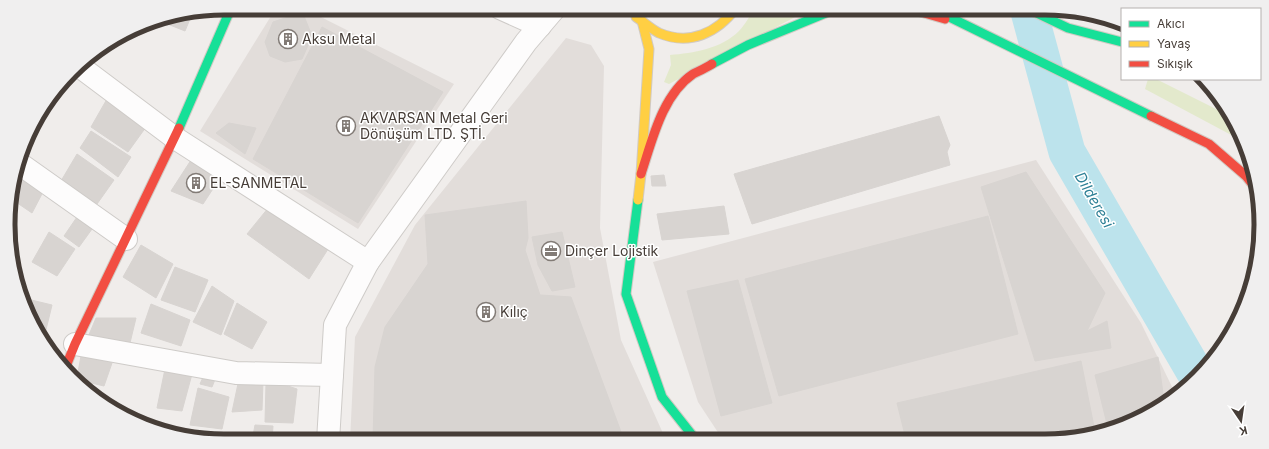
<svg xmlns="http://www.w3.org/2000/svg" width="1269" height="449" font-family="Inter,sans-serif">
<rect width="100%" height="100%" fill="#f0edeb"/>
<g fill="#e2ddda">
<path d="M276 8H303L454 84 358 229 200 131Z"/>
<path d="M566 38 591 45 604 66 600 228 621 340 666 440 350 441 355 337 415 225Z"/>
<path d="M1036 160 1141 323 1176 395 1140 419 1073 439 723 440 698 402 653 262Z"/>
</g>
<g fill="#e3e9cc">
<path d="M666 8H707C693 16 680 15 666 8Z"/>
<path d="M755 8H781L789 10 797 16 669 84 664 82 671 65 670 55C693 53 721 49 739 31 745 25 750 15 755 8Z"/>
<path d="M1148 79H1156L1232 117 1241 142 1235 137 1145 89Z"/>
</g>
<g fill="none" stroke-linecap="round" stroke-linejoin="round">
<path stroke="#bce3ec" stroke-width="37" d="M1028 8 1067 152 1197 376"/>
</g>
<g fill="#d8d4d1" stroke="#d8d4d1">
<path d="M192 14 185 31 160 21Z"/>
<path d="M291 16H304L312 36 302 59 285 62 270 56 265 42 273 22Z"/>
<path d="M322 27 443 92 358 223 253 159Z"/>
<path d="M107 99 146 127 128 152 91 127Z"/>
<path d="M939 116 950 145 947 152 950 165 752 224 734 174Z"/>
<path d="M229 123 256 128 245 154 216 133Z"/>
<path d="M91 131 131 157 118 177 80 148Z"/>
<path d="M77 154 114 180 97 204 61 181Z"/>
<path d="M193 157 222 175 203 204 171 191Z"/>
<path d="M1026 172 1105 293 1087 331 1107 321 1111 348 1035 361 981 187Z"/>
<path d="M17 173 44 190 32 213 10 198Z"/>
<path d="M664 175 666 186H652L651 176Z"/>
<path d="M526 201 528 238 525 250 540 295 571 297 624 440 373 441 375 367 385 327 428 264 425 215Z"/>
<path d="M724 206 729 234 662 240 657 214Z"/>
<path d="M269 207 330 246 309 279 247 234Z"/>
<path d="M988 216 1018 334 779 396 745 279Z"/>
<path d="M77 217 92 229 79 247 64 236Z"/>
<path d="M49 232 75 249 57 276 32 262Z"/>
<path d="M562 232 575 287 552 291 538 265 532 237Z"/>
<path d="M141 245 173 264 156 298 123 277Z"/>
<path d="M175 267 208 280 195 312 161 300Z"/>
<path d="M738 280 772 403 721 416 687 291Z"/>
<path d="M212 286 234 301 221 335 193 322Z"/>
<path d="M23 298 52 305 43 342Z"/>
<path d="M237 303 267 322 252 349 224 334Z"/>
<path d="M151 304 190 320 181 346 141 333Z"/>
<path d="M96 318H136L129 347 86 342Z"/>
<path d="M81 356 112 363 104 386 79 380 77 378Z"/>
<path d="M1158 357 1164 401 1140 419 1108 428 1095 375Z"/>
<path d="M1081 361 1095 432 1065 439H906L897 403Z"/>
<path d="M165 369 192 374 182 411 157 408Z"/>
<path d="M204 375 216 377 212 387 200 384Z"/>
<path d="M239 379 263 381 262 410 232 412Z"/>
<path d="M266 384 288 386 297 389 293 423 265 422Z"/>
<path d="M198 388 229 397 222 429 190 425Z"/>
<path d="M255 425 273 426 272 440 252 441Z"/>
</g>
<g fill="none" stroke-linecap="round" stroke-linejoin="round">
<defs>
<g id="street">
<path d="M500 8 540 26"/>
<path d="M79 66 175 138 368 262"/>
<path d="M20 164 126 239"/>
<path d="M75 344 236 373 332 375"/>
<path d="M328 441 335 325 368 262 526 42 555 8"/>
</g>
<g id="fast">
<path d="M931 8 1151 116"/>
<path d="M1026 8 1068 28 1122 42"/>
<path d="M712 64 748 45 838 8"/>
<path d="M179 128 231 8"/>
<path d="M638 200 626 294 662 397 696 440"/>
</g>
<g id="slow">
<path d="M633 8 642 21 649 49 641 174 638 200"/>
<path d="M636 17C644 22 651 29 659 33 690 46 717 33 736 8"/>
</g>
<g id="jam">
<path d="M907 8 945 19"/>
<path d="M1151 116 1209 144 1246 176 1257 190"/>
<path d="M641 174C652 141 662 95 693 74 699 71 706 68 712 64"/>
<path d="M66 366 75 344 179 128"/>
</g>
</defs>
<use href="#street" stroke="#cecbc8" stroke-width="24"/>
<use href="#fast" stroke="#d1cac3" stroke-width="11"/>
<use href="#slow" stroke="#d1cac3" stroke-width="11"/>
<use href="#jam" stroke="#d1cac3" stroke-width="11"/>
<use href="#street" stroke="#fdfcfc" stroke-width="22"/>
<use href="#fast" stroke="#16e098" stroke-width="9"/>
<use href="#slow" stroke="#ffcf43" stroke-width="9"/>
<use href="#jam" stroke="#f24e42" stroke-width="9"/>
</g>
<defs>
<symbol id="building-ring" viewBox="-11 -11 22 22"><circle r="9.5" fill="#fff" stroke="#827b76" stroke-width="1.5"/><path d="M-4-6H4V6H1V3H-1V6H-4ZM-2.5-4.3h1.7v1.8h-1.7ZM.8-4.3h1.7v1.8H.8ZM-2.5-1h1.7V.8h-1.7ZM.8-1h1.7V.8H.8Z" fill="#827b76"/></symbol>
<symbol id="office-ring" viewBox="-11 -11 22 22"><circle r="9.5" fill="#fff" stroke="#827b76" stroke-width="1.5"/><path d="M-6-3h4V-5.5h4V-3h4V5H-6ZM-1-4.5V-3h2v-1.5ZM-6 0V1H6V0Z" fill="#827b76"/></symbol>
</defs>
<g fill-rule="evenodd">
<use href="#building-ring" x="277" y="28" width="22" height="22"/>
<use href="#building-ring" x="335" y="115" width="22" height="22"/>
<use href="#building-ring" x="185" y="172" width="22" height="22"/>
<use href="#office-ring" x="540" y="240" width="22" height="22"/>
<use href="#building-ring" x="475" y="301" width="22" height="22"/>
</g>
<g text-anchor="middle" stroke-width="3" stroke-linejoin="round" paint-order="stroke">
<g font-size="14" fill="#463d37" stroke="#fff" text-anchor="start">
<text x="302" y="44">Aksu Metal</text>
<text x="360" y="123">AKVARSAN Metal Geri<tspan x="360" dy="16">Dönüşüm LTD. ŞTİ.</tspan></text>
<text x="210" y="188">EL-SANMETAL</text>
<text x="565" y="256">Dinçer Lojistik</text>
<text x="500" y="317">Kılıç</text>
</g>
<g font-size="15" font-style="italic" fill="#2f8096" stroke="#fff">
<text transform="translate(1094 200) rotate(60)" y="5">Dilderesi</text>
</g>
</g>
<path d="M0 0H1269V449H0ZM224 15H1045A209 209 0 0 1 1254 224V225A209 209 0 0 1 1045 434H224A209 209 0 0 1 15 225V224A209 209 0 0 1 224 15Z" fill="#f0efef" fill-rule="evenodd"/>
<path fill="none" stroke="#463d37" stroke-width="5" d="M224 15H1045A209 209 0 0 1 1254 224V225A209 209 0 0 1 1045 434H224A209 209 0 0 1 15 225V224A209 209 0 0 1 224 15Z"/>
<rect x="1121" y="8" width="140" height="72" fill="#ffffff" stroke="#b5b1af"/>
<rect x="1129" y="21" width="20" height="6" fill="#16e098" stroke="#b5b1af"/>
<text x="1157" y="28" font-size="12" fill="#463d37">Akıcı</text>
<rect x="1129" y="41" width="20" height="6" fill="#ffcf43" stroke="#b5b1af"/>
<text x="1157" y="48" font-size="12" fill="#463d37">Yavaş</text>
<rect x="1129" y="61" width="20" height="6" fill="#f24e42" stroke="#b5b1af"/>
<text x="1157" y="68" font-size="12" fill="#463d37">Sıkışık</text>
<g transform="translate(1241 421) rotate(167)" stroke="#ffffff" stroke-width="3" paint-order="stroke">
<path d="M0-3L7 15L0 10L-7 15Z" fill="#463d37"/>
<text y="-6" font-size="11" font-weight="bold" text-anchor="middle" fill="#463d37">K</text>
</g>
</svg>
